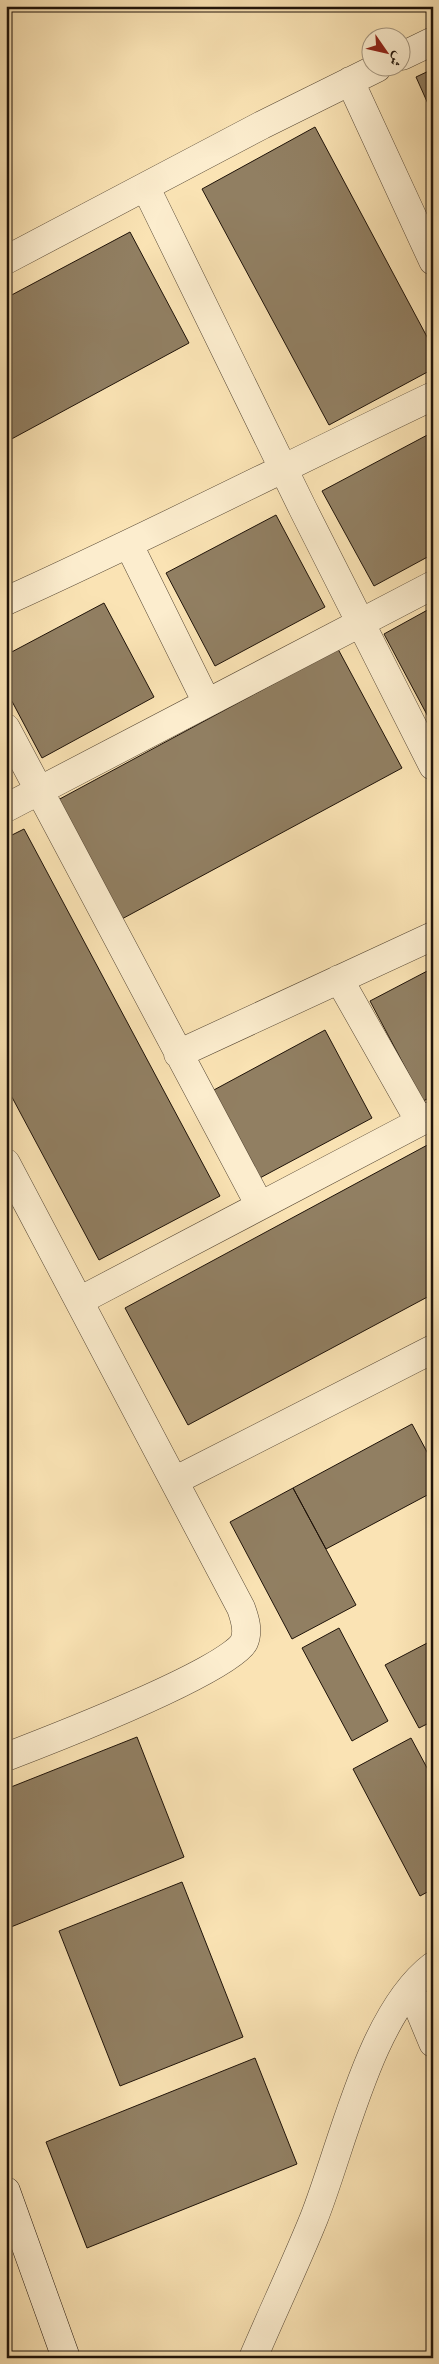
<svg xmlns="http://www.w3.org/2000/svg" width="439" height="2364" viewBox="0 0 439 2364" font-family="'Libre Caslon Text',Amiri,serif">
<style>
.building{fill:#917f62;stroke:#1f1309}
.lines{fill:none;stroke-linecap:round;stroke-linejoin:round}
.street-casing{stroke:#564734;stroke-width:29}
.secondary-casing{stroke:#1f1309;stroke-width:29}
.street{stroke:#fcedce;stroke-width:28}
.secondary{stroke:#fcedce;stroke-width:28}
</style>
<rect width="100%" height="100%" fill="#fae3b4"/>
<filter id="stains"><feTurbulence type="fractalNoise" baseFrequency=".004" numOctaves="4"/><feColorMatrix values="0 0 0 0 .2 0 0 0 0 .09 0 0 0 0 .02 0 0 0 .5 -.17"/></filter>
<radialGradient id="worn" r=".72"><stop offset=".6" stop-color="#630" stop-opacity="0"/><stop offset="1" stop-color="#630" stop-opacity=".3"/></radialGradient>
<path class="building" d="M433,69V115L416,77Z
M315,127L433,348V369L329,425L202,189Z
M130,232L189,343L6,442V298Z
M433,432V554L374,586L322,491Z
M276,515L325,607L215,666L166,573Z
M104,603L154,697L42,758L6,690V655Z
M433,607V726L384,634Z
M338,649L402,768L120,920L56,801Z
M24,829L220,1196L99,1260L6,1086V838Z
M433,968V1096L423,1101L370,1001Z
M325,1030L372,1118L258,1179L212,1091Z
M433,1142V1294L188,1425L125,1308Z
M412,1424L433,1463V1492L326,1549L293,1488Z
M293,1488L356,1605L292,1639L230,1522Z
M339,1628L388,1721L352,1741L302,1648Z
M433,1640V1721L419,1728L385,1665Z
M137,1737L184,1857L6,1929V1789Z
M411,1738L433,1779V1889L420,1896L353,1769Z
M182,1882L243,2037L120,2086L59,1931Z
M255,2058L297,2164L87,2248L46,2142Z"/>
<g class="lines">
<defs>
<path id="street" d="M402,56L433,41
M350,81L433,261
M146,188L303,509L433,766
M6,260L262,125L377,68
M129,545L207,703
M6,601C150,536 290,464 433,396
M6,728L260,1206
M6,808L433,585
M339,979L420,1122
M178,1054L433,936
M6,1163L241,1608C245,1619 249,1631 244,1642C230,1671 45,1742 6,1757
M79,1301L433,1115
M174,1481L433,1349
M411,1990L433,2043
M253,2358C273,2311 295,2265 314,2218C343,2145 370,2014 433,1966"/>
<path id="secondary" d="M6,2191L66,2358"/>
</defs>
<use href="#street" class="street-casing"/>
<use href="#secondary" class="secondary-casing"/>
<use href="#street" class="street"/>
<use href="#secondary" class="secondary"/>
</g>
<rect width="439" height="2364" fill="none" stroke="#fae3b4" stroke-width="25"/>
<rect x="8" y="8" width="424" height="2349" fill="none" stroke="#1f1309" stroke-width="2.5"/>
<rect x="12" y="12" width="414" height="2339" fill="none" stroke="#1f1309"/>
<g transform="translate(386 52) rotate(124)"><circle r="24" fill="#fcedce" stroke="#a4967f"/>
<path d="M0-4L9 19L0 12L-9 19Z" fill="#8f2418"/>
<text y="-8" font-size="14" font-weight="bold" text-anchor="middle" fill="#1f1309">ش</text>
</g>
<rect width="100%" height="100%" filter="url(#stains)"/>
<rect width="100%" height="100%" fill="url(#worn)"/>
</svg>
